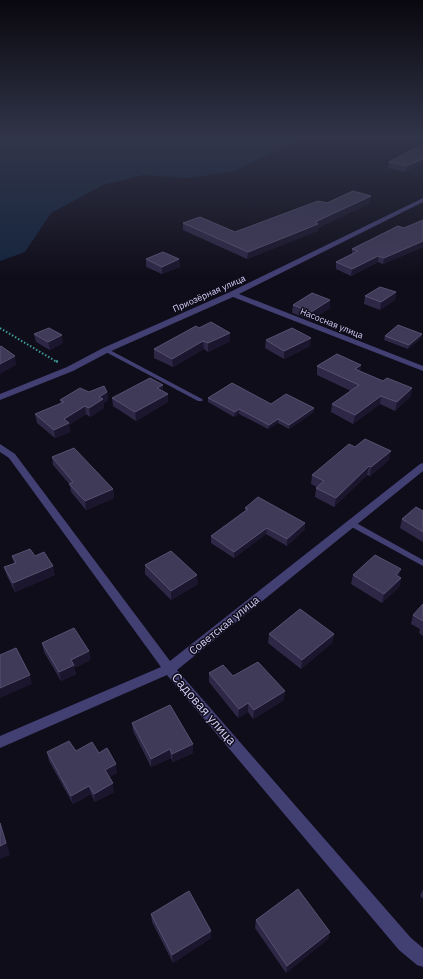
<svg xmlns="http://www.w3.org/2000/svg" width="423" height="979" viewBox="0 0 423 979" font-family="'IBM Plex Sans',sans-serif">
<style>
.water{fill:#14243d}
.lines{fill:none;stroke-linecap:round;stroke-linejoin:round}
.path-far1{stroke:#3c9d99;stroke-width:2;stroke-dasharray:1.5 2;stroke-linecap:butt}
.path{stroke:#3c9d99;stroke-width:2.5;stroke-dasharray:2 3;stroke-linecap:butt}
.lane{fill:#423f73;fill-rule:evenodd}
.street{fill:#423f73;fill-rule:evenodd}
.wall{fill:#2e2846}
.shaded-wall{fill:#1b162d}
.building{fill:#403a59;stroke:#575172}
.labels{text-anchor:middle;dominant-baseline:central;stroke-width:3;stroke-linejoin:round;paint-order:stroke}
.far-street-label{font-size:9px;fill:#d3cef8;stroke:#100d1a}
.street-label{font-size:11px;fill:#d3cef8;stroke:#100d1a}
.near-street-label{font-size:13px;fill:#d3cef8;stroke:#100d1a}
</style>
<rect width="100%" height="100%" fill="#100d1a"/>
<path class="water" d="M0,139H301L234,171L189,178L143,175L103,185L51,213L25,252L0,261Z"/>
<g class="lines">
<path class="path-far1" d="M0,328L57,362"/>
<path class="path" d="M56,361L58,362"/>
<path class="lane" d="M106,348L202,399L203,400L202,401H198L104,351L103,350Z
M351,520L423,560V566L348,525L347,523Z"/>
<path class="street" d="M423,198V202L239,294L423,366V371L233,297L109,352L73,371L0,400V394L67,367L103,348L230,292Z
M0,444L15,454L170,661L420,464L423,463V471L177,670L411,938L423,948V967L417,965L399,950L167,675L0,748V736L161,667L9,458L0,452Z"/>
</g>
<path class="wall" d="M419,146L405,172L388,168L389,162Z
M327,203H370L318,228L317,231L247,259L183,230V223L235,232Z
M423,220V247L383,264L378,262L351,276L336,269V262L352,254V249L408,227Z
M146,259H179L180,267L162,274L146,267Z
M396,292L395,300L380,310L364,304L365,296Z
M330,300V308L311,320L292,313L293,305Z
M199,328L230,333V341L208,352L204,349L173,367L154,358V349Z
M34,334L63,343L50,350L36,342Z
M422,334L421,338L408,349L384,340L385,336Z
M266,340L310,346L284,359L265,348Z
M361,365L360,371L411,396L395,411L380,404L353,424L331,412L332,404L351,391L317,375V366Z
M163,385V391L168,394V402L136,421L113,406L112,398Z
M89,392H107L108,400L104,403V408L90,417L86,414L69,425L70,432L55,438L37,423L35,414L61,404L60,400Z
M208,398L314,408V412L289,429L278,423L268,429L239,414L234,417L208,402Z
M355,447L389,460L370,476L367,475L334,507L315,497L316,488L317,487L311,484L312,475Z
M52,457L113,489L114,498L86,510L71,492L70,485L53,465Z
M245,508L305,529L287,546L266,534L234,558L211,543V536L245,511Z
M423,511V542L400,528L402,519Z
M12,556H35L55,575L15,592L7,576L4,567L14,563Z
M145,565L198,584L171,600L145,574Z
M353,575L399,577L401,578L399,587L382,603L351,584Z
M423,604V636L419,633L420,629L411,624L413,615Z
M269,634H334L332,643L301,669L268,643Z
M42,643L89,651L90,660L74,668L76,674L61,681L44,652Z
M209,673L233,676L284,700L253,719L248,712L238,718L209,682Z
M132,723L193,753L173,762L171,758L151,767L133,731Z
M76,751L99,753L117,773L109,777L114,792L95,802L91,794L73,804L49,761L47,752Z
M423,889V899L420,896Z
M151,914L211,938L173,963L152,922Z
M256,920L330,932L328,939L286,973L255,928Z"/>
<path class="shaded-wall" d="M423,159V164L405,172L406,166Z
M371,196L370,203L318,228L317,231L247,259L248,252L315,222Z
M423,241V247L383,264L384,258Z
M378,256V262L351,276L352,269Z
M179,259L180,267L162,274V267Z
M396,292L395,300L380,310L381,302Z
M330,300V308L311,320V312Z
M230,333V341L208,352V343Z
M422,334L421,338L408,349L409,345Z
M62,335L63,343L50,350L48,342Z
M311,338L310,346L284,359V351Z
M203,341L204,349L173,367L172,359Z
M15,356L16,365L0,374V364Z
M361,365L360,373L355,369Z
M163,385V393L157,388Z
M412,388L411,396L395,411L397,402Z
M107,392L108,400L104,403V408L90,417L89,408L99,397Z
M168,394V402L136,421L135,412Z
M381,396L380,404L353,424L355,415Z
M85,406L86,414L69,425L70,432L55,438L54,430L64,419Z
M314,408V412L289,429V425Z
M239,409V414L234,417L235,412Z
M278,419V423L268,429L269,425Z
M391,451L389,460L370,476L371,467Z
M369,466L367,475L334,507L336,498Z
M113,489L114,498L86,510L85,501Z
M305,523V529L287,546V539Z
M267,528L266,534L234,558V552Z
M53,566L55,575L15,592L13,583Z
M401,569L399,578L396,575Z
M197,575L198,584L171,600V591Z
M401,578L399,587L382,603L384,594Z
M334,634L332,643L301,669L302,660Z
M89,651L90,660L74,668L76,674L61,681L59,672L71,660Z
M30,675L32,684L0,698V688Z
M285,691L284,700L253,719L254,710Z
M248,703V712L238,718L239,709Z
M193,744V753L173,762L172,754Z
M170,749L171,758L151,767V759Z
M116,764L117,773L106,779L105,770Z
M113,783L114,792L95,802L94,794Z
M89,786L91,794L73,804L71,796Z
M0,821L10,855L0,859Z
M211,931V938L173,963L172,955Z
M330,932L328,939L286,973L287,966Z"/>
<path class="building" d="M423,144V159L406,166L389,162Z
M353,191L371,196L315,222L318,224L248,252L183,223L200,217L235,232L318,201L327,203Z
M423,220V241L384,258L378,256L352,269L336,262L358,251L352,249L398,226L404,228Z
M163,252L179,259L162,267L146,259Z
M380,287L396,292L381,302L365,296Z
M312,293L330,300L311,312L293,305Z
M211,322L230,333L208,343L203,341L172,359L154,349L196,326L199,328Z
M398,325L422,334L409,345L385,336Z
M49,328L62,335L48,342L34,334Z
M292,328L311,338L284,351L266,340Z
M1,346L15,356L0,364V347Z
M337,354L361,365L355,369L383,381L387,378L412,388L397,402L381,396L355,415L332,404L359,385L317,366Z
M150,378L163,385L157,388L168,394L135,412L112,398Z
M232,383L271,404L286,394L314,408L289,425L278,419L269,425L239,409L235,412L208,398Z
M104,386L107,392L99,397L103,399L89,408L85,406L64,419L69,423L54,430L35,414L64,402L60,400L80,388L89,392Z
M365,439L391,451L371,467L369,466L336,498L316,488L324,481L312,475L349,444L355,447Z
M74,448L113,489L85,501L69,484L73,482L52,457Z
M258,497L305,523L287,539L267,528L234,552L211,536L248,509L245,508Z
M416,507L423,511V532L402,519Z
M30,549L35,556L44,552L53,566L13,583L4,567L16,563L12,556Z
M171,551L197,575L171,591L145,565Z
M375,555L401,569L396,575L401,578L384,594L353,575Z
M423,604V621L413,615Z
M300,609L334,634L302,660L269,634Z
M74,628L89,651L71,660L74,665L59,672L42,643Z
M16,648L30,675L0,688V655Z
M258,662L285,691L254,710L248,703L239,709L209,673L223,665L233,676Z
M170,705L193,744L172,754L170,749L151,759L132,723Z
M69,741L76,751L92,742L99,753L107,748L116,764L105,770L113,783L94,794L89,786L71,796L47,752Z
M0,823L6,843L0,846Z
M298,889L330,932L287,966L256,920Z
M189,891L211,931L172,955L151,914Z"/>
<linearGradient id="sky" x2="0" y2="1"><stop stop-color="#09070e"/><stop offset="0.5" stop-color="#313549"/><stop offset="1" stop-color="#313549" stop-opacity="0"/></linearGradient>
<rect width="423" height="276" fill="url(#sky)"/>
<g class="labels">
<g class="far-street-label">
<text transform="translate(209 293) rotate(-24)">Приозёрная улица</text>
<text transform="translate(332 323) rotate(22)">Насосная улица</text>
</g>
<g class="street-label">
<text transform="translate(224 625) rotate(-39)">Советская улица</text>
</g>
<g class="near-street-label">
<text transform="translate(204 709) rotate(49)">Садовая улица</text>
</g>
</g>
</svg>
